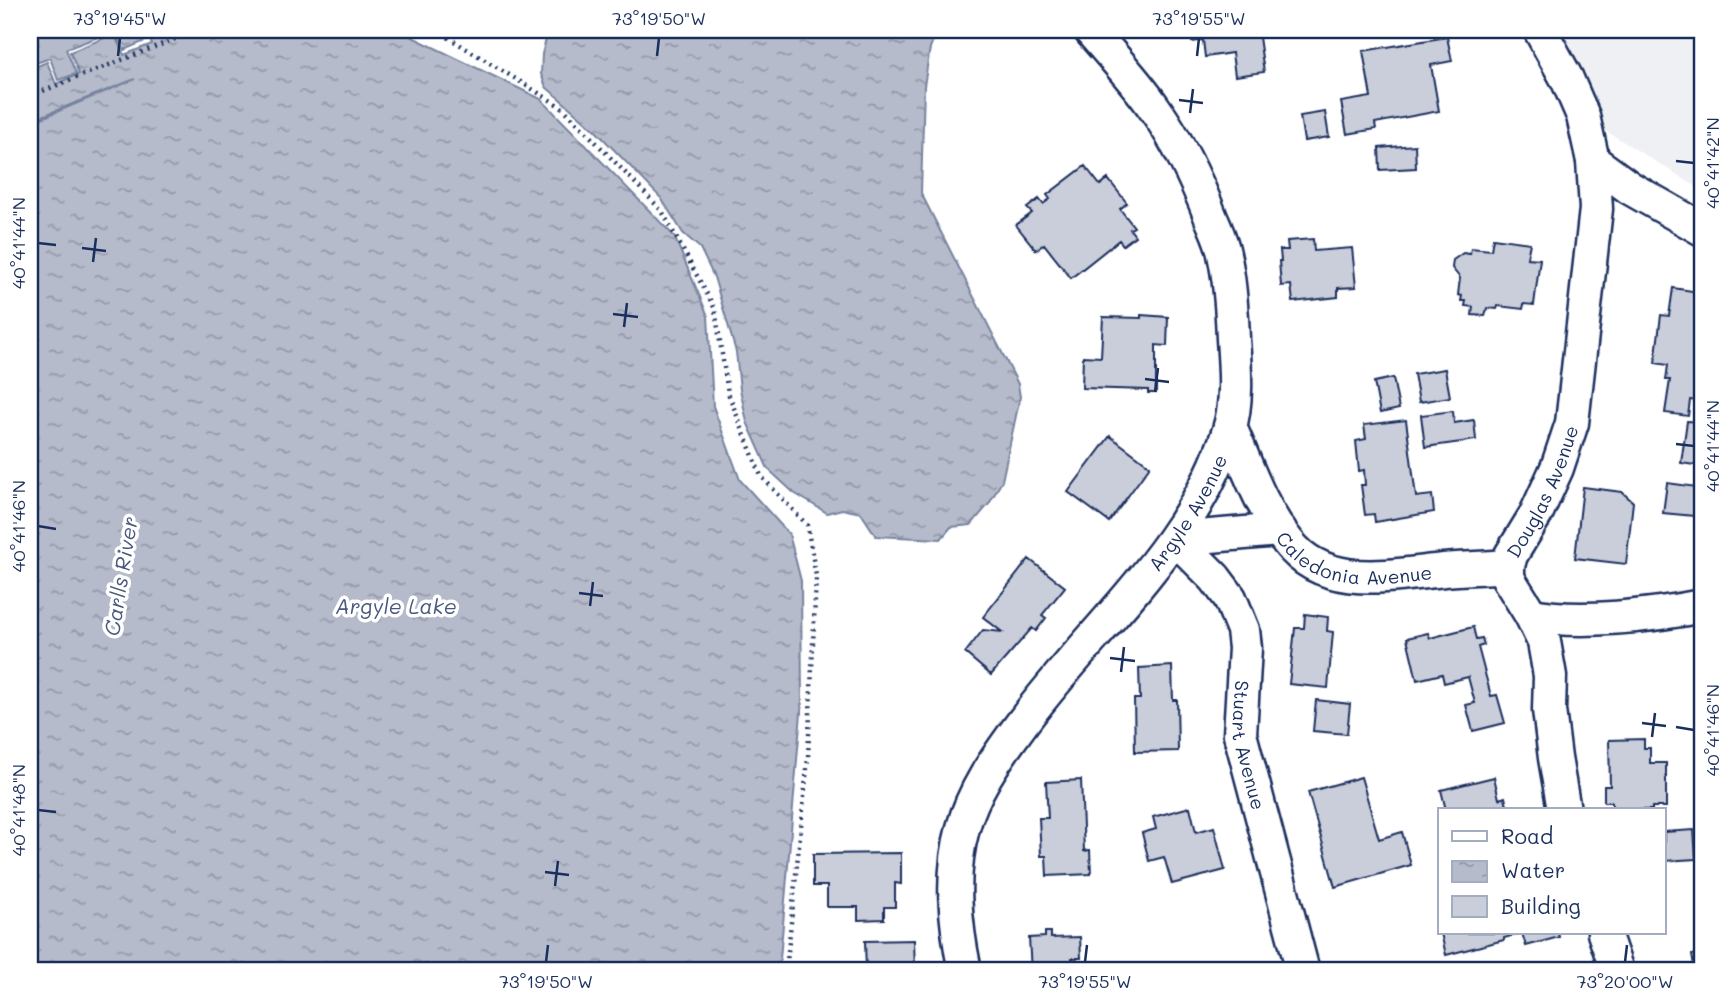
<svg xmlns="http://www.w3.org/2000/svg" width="1732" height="1001" viewBox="0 0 1732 1001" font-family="Mali,sans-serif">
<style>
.built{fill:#eff0f4}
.water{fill:url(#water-ripples);stroke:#77839f;stroke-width:2}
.building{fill:#caceda;stroke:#1b2f5e;stroke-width:2}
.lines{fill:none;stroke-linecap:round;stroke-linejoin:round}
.street-casing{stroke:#1b2f5e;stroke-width:37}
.path{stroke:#1b2f5e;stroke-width:4.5;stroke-dasharray:2 5;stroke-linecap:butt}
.street{stroke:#fff;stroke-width:32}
.ticks{fill:none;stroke:#1b2f5e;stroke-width:2.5}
.labels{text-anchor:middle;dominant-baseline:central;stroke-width:7;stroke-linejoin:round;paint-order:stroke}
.street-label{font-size:19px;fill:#1b2f5e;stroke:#fff}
.water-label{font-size:21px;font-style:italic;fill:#49597e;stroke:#fff}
.neatline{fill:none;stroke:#1b2f5e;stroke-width:2.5}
.ticks-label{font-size:18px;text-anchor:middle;fill:#1b2f5e}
</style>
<defs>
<pattern id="water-ripples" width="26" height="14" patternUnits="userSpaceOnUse" patternTransform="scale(1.75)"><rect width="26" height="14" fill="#b5bbca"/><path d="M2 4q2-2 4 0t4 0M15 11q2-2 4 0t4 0" fill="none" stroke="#9298a7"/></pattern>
</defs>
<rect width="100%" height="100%" fill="#fff"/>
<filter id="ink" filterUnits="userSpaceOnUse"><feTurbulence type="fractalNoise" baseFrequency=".0143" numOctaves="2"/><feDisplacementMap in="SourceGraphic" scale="14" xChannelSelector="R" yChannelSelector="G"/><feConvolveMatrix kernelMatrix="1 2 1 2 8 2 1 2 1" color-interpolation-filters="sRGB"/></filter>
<g filter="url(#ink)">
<path class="built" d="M1560,30H1702V190L1601,128Z"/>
<path class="water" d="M30,30H141L145,41L124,50L114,31L66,49L76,74L58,80L50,58L30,65Z
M146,30H226L230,40L255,30H398L541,99L674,236L708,316L713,406L740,480L789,534L801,581L802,701L779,971H30V123L135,79L30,121V69L47,62L56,84L79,74L70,52L114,34L124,55L152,44Z
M553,30H937L930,48L924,86L921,193L1018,384L1020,397L1002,481L989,504L971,525L951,527L941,539L876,536L861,513L842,509L827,513L794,493L768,469L747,422L740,389L736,352L714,277L700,248L683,233L661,198L593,128L546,87L541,74L542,54L548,32Z"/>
<path class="building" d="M1190,30H1258L1264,72L1235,76L1232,53L1205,57L1203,40L1192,42Z
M1447,37L1452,61L1431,65L1439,111L1375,123L1376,129L1347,134L1341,102L1371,97L1363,51Z
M1325,112L1329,137L1304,141L1300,116Z
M1415,145L1416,168L1380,170L1379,148Z
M1085,166L1100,185L1108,179L1127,203L1120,209L1134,227L1130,229L1135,236L1123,245L1119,240L1071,278L1044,244L1036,250L1016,225L1032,213L1027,208L1039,199L1043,204L1050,199L1047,195Z
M1493,238L1530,243L1527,258L1540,259L1534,305L1524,304L1523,309L1498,306L1497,309L1487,308L1485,316L1472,315L1473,307L1465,306L1466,301H1461L1462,296L1458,295L1460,278L1452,268L1453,260L1463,253L1470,254L1471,248L1491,250Z
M1313,239L1314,251L1352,248L1356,287L1338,288V297L1293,302L1291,285L1281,286L1279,261H1281L1280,250H1288L1287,241Z
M1673,288L1699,292L1696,317L1702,318V375L1699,401L1690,400L1688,416L1665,413L1670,380H1666L1668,365L1655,363L1661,315L1669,316Z
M1141,315L1168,317L1167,346L1156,345V393H1148V390L1082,388L1083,356L1101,357L1103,317L1141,318Z
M1445,369L1450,397L1419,402L1414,374Z
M1393,378L1399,409L1380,413L1374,382Z
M1453,411L1454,423L1474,420L1476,440L1425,447L1421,415Z
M1406,420L1416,497L1432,495L1434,512L1375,522L1374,514L1365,515L1361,485H1365L1364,470L1359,471L1356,441L1366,439L1364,425Z
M1687,421L1702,422L1701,466L1681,463Z
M1110,436L1150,466L1109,522L1068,492Z
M1667,483L1697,487L1694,516L1663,513Z
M1583,487L1622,492L1633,502L1626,564L1575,558Z
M1029,559L1065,587L1042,615L1046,618L1036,631L1032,628L991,675L965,653L983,630L1002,632L983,617Z
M1305,614L1328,617L1327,631L1333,632L1328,688L1289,684L1295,628H1304Z
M1473,627L1476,639L1482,638L1484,645L1478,647L1491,696L1497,695L1505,723L1473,731L1466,705L1475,703L1468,677L1444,683L1442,674L1417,680L1407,638L1428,633L1430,638Z
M1172,666L1173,700H1177L1178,751L1135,752L1134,699H1140L1139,668Z
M1316,700L1350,704L1347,734L1313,731Z
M1644,739V748H1650V763H1666V807H1652V810L1612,809V802H1604V786H1610L1609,740Z
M1361,777L1379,839L1402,832L1411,865L1335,887L1308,792Z
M1494,777L1499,799L1505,797L1508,810H1446L1441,790Z
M1081,780L1084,851L1090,850L1091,874L1047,876L1046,856H1041L1039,818H1048L1046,782Z
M1190,807L1196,832L1214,827L1225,870L1172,884L1164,857L1149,861L1142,833L1156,829L1153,817Z
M1694,830L1696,859L1664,861V832Z
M901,853V884L895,883V907H884V919L858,920V907H827V886H813V854Z
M1045,932H1051V938L1080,937L1081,958H1072L1073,963L1065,964V971H1031L1029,938L1045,937Z
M1441,933H1518L1519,934L1504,938V940L1446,955Z
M1522,933H1558L1559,937L1526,946Z
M914,940L915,971H866L865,941Z
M1702,953V971H1675L1674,969L1694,966L1692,955Z"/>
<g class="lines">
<defs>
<g id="street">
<path d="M1540,30L1567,79L1583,116L1593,161L1630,188L1702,229"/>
<path id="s1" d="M1230,427C1247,466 1261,508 1288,542C1325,591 1392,575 1444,570C1465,568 1487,568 1508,566"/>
<path id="s2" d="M1176,539L1215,578L1230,598L1243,630L1245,648L1240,734L1303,971"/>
<path d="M1176,539L1280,530"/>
<path d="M1531,615C1581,624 1652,616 1702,606"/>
<path id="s3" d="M1564,810L1555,758L1549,710L1550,676L1544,642L1531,615L1508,578V566L1511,555L1536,514L1557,468L1572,423L1596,209L1593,161"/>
<path d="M1604,933L1617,971"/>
<path id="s4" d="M965,971C955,924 950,875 963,828C973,791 995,760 1017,730C1088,631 1192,550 1229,430C1238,402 1235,368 1233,339C1232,311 1230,281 1224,254C1222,242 1216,230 1211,218C1197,181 1178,142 1155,109C1136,81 1112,56 1090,30"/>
</g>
</defs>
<use href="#street" class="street-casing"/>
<path class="path" d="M436,30L563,108L662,211L715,309L728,393L761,476L807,525L816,576L808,758L786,971
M30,96L198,30"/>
<use href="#street" class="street"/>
</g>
</g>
<path class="ticks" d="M118,56L120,38M657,56L659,38M1197,56L1199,38M1179,100L1203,103M1190,113L1193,89M1676,161L1694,163M38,243L56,245M82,248L106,251M93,262L96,238M613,314L638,317M624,327L627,303M1145,379L1169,382M1155,392L1158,368M1676,444L1694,446M38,526L56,529M579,593L603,596M590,606L593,582M1110,658L1135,661M1121,672L1124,647M1642,723L1666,726M1676,727L1694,730M1652,737L1655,713M38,810L56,812M545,872L569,875M555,886L558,861M546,962L548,945M1085,962L1087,945M1625,962L1627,945"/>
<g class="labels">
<g class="street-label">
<text stroke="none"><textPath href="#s3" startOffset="338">Douglas Avenue</textPath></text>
<text stroke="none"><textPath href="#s4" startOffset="534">Argyle Avenue</textPath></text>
<text stroke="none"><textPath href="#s1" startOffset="201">Caledonia Avenue</textPath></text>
<text stroke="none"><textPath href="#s2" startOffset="231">Stuart Avenue</textPath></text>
</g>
<g class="water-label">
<text transform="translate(120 576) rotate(-81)">Carlls River</text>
<text x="396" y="605">Argyle Lake</text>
</g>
</g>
<rect width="1732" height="1001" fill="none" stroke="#fff" stroke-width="77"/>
<rect x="1438" y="808" width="228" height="126" fill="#ffffff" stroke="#a4acbf" stroke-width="2"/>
<rect x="1452" y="831" width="35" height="10" fill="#ffffff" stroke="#a4acbf" stroke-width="2"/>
<text x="1501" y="844" font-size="21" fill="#1b2f5e">Road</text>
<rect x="1452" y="861" width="35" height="21" fill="url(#water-ripples)" stroke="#a4acbf" stroke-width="2"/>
<text x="1501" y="878" font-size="21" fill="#1b2f5e">Water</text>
<rect x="1452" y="896" width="35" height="21" fill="#caceda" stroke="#a4acbf" stroke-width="2"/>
<text x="1501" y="914" font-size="21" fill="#1b2f5e">Building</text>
<rect x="38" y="38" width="1656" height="924" class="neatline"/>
<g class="ticks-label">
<text x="120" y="25">73°19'45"W</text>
<text x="659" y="25">73°19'50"W</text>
<text x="1199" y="25">73°19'55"W</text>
<text transform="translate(1713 163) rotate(-90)" y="6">40°41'42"N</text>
<text transform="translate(19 243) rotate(-90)" y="6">40°41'44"N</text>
<text transform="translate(1713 446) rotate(-90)" y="6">40°41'44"N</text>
<text transform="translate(19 526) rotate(-90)" y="6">40°41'46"N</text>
<text transform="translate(1713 730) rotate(-90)" y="6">40°41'46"N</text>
<text transform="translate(19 810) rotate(-90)" y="6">40°41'48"N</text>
<text x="546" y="988">73°19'50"W</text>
<text x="1085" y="988">73°19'55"W</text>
<text x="1625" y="988">73°20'00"W</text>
</g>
</svg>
